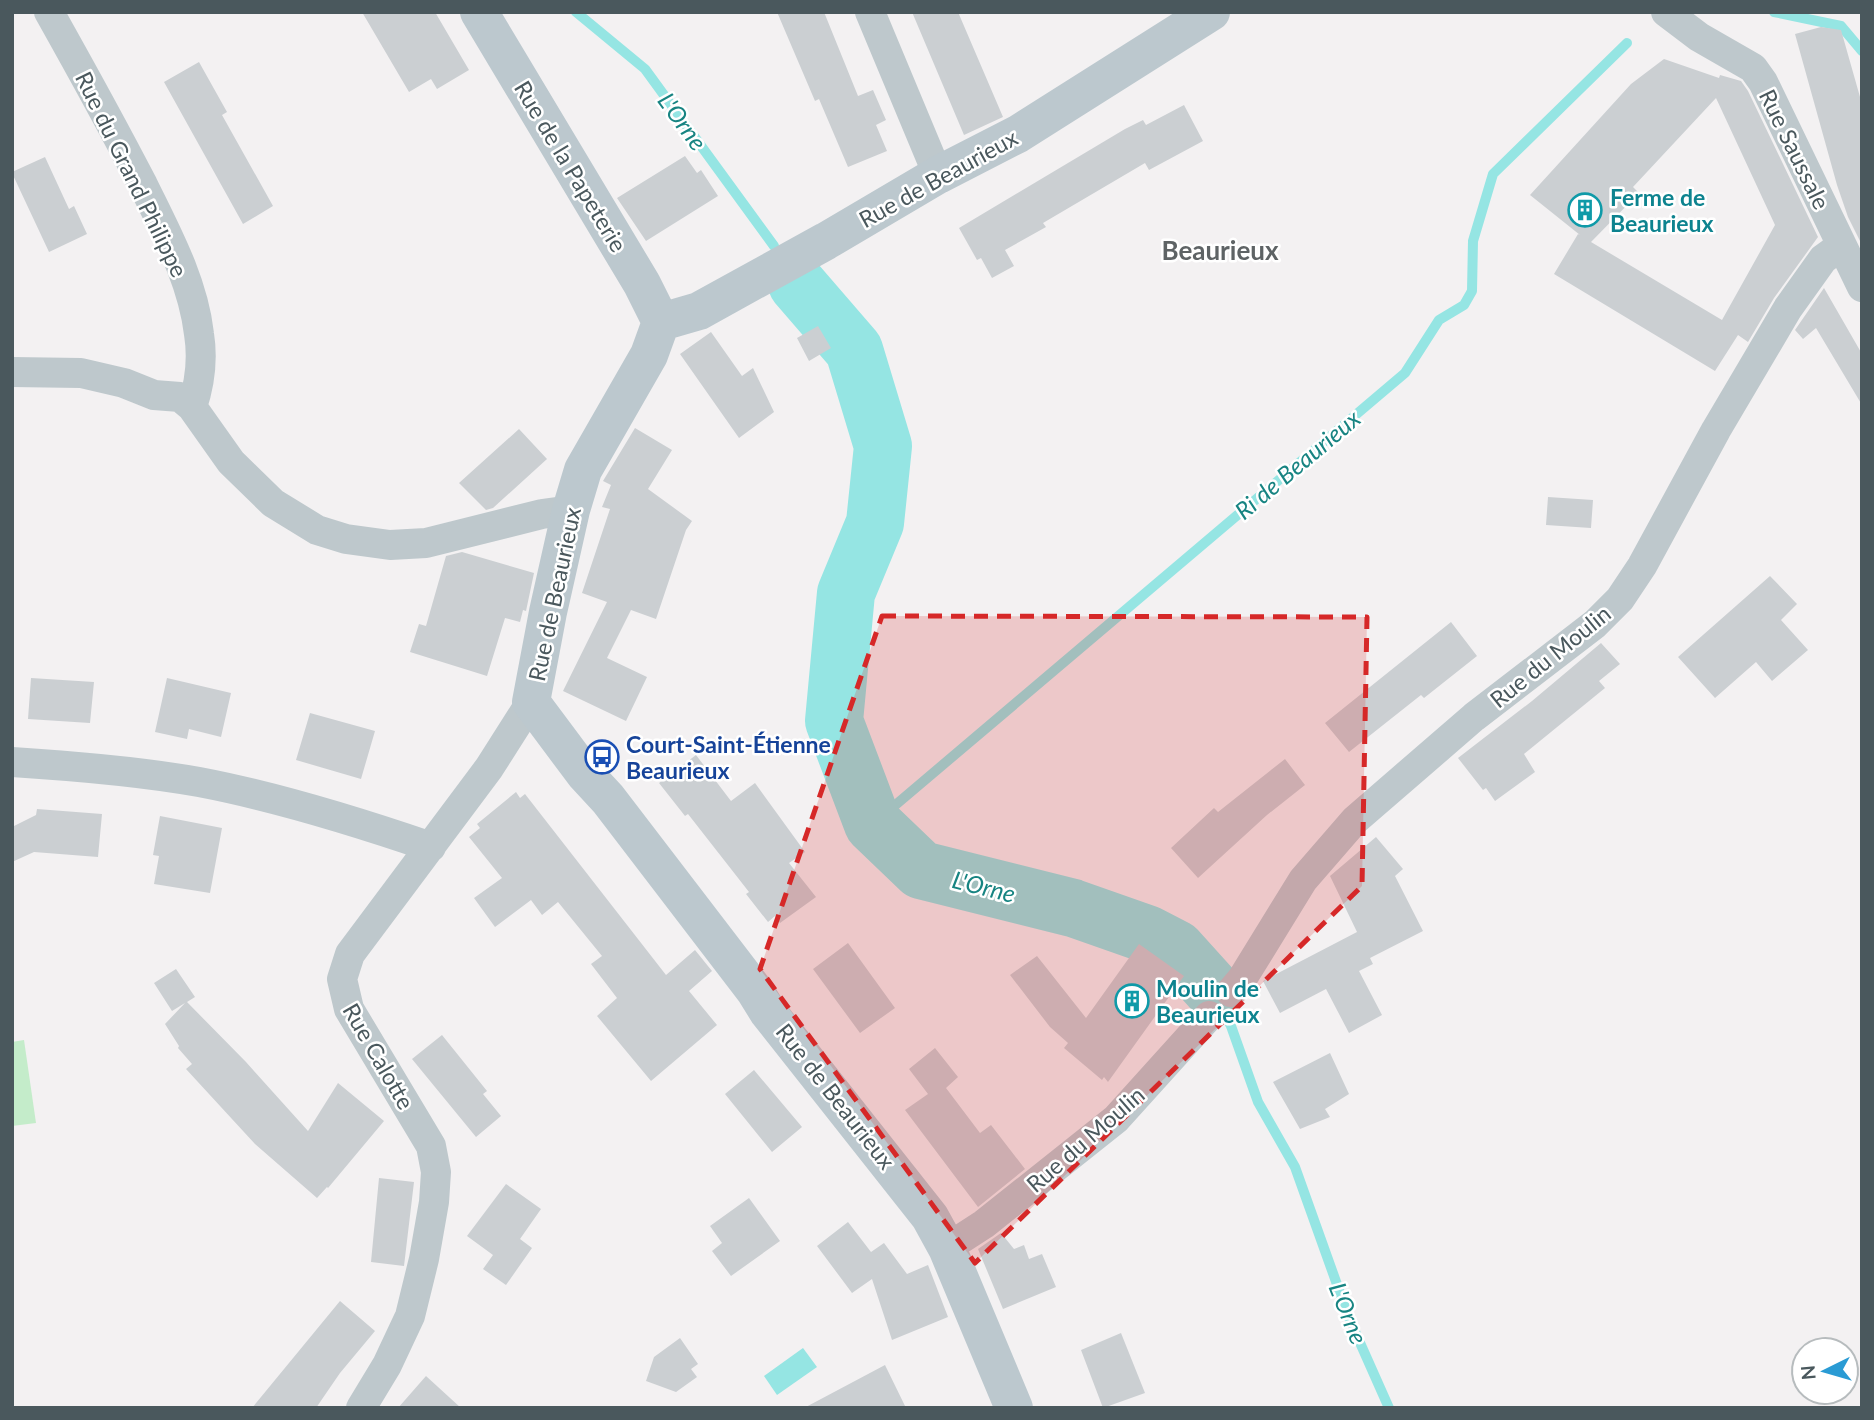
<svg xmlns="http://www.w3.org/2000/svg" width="1874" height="1420" viewBox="0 0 1874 1420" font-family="Lato,sans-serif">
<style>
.green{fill:#c4ecca}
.water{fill:#95e5e3}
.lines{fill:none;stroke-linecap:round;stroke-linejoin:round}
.stream{stroke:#95e5e3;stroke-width:10}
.river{stroke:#95e5e3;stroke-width:58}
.building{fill:#cbcfd2;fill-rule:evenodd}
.street{stroke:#bec8cc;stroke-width:30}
.secondary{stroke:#bcc8ce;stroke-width:38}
.marked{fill:#d62828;fill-opacity:0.2;stroke:#d62828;stroke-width:5;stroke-dasharray:14 9;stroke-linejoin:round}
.labels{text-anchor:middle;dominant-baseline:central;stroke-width:5;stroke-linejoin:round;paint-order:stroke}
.street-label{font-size:23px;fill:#4a585d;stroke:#fff}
.culture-label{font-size:23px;font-weight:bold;fill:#0d838f;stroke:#fff;text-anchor:start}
.transit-label{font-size:23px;font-weight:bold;fill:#164399;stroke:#fff;text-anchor:start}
.water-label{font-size:24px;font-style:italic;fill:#178482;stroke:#fff}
.quarter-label{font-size:26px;font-weight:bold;fill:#5e6365;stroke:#fff}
</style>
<rect width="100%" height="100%" fill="#f3f1f2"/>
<path class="green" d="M24,1040L36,1123L12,1126V1042Z"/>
<path class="water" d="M803,1348L817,1367L777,1395L764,1376Z"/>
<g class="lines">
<path class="stream" d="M576,12L645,69L774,246
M1774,12L1841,26L1862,51
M873,824L1405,373L1439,320L1464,305L1472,291L1473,241L1493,174L1627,43
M1213,990L1231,1026L1258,1102L1295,1167L1349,1318L1389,1408"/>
<path class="river" d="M797,284L854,350L883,446L875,523L846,593L834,721L873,824L921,870L1073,908L1147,934L1176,949L1213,990"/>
</g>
<path class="building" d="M362,12H435L469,70L437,89L431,79L409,92Z
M777,12H824L858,96L873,90L886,120L876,125L887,151L848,167L819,99L815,101Z
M912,12H958L1003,117L964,135Z
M1821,27L1841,30L1862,104V245L1848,217L1837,185L1795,34Z
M1664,59L1719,78L1720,75L1741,81L1748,91L1818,237L1774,298L1748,342L1738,335L1715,371L1554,274L1578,234L1580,235L1530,195L1631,84ZM1716,98L1775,225L1722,320L1591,242L1639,193L1633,187Z
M199,62L227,112L222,115L273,206L243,224L164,82Z
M1184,105L1203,141L1149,170L1145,163L1043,223L1046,227L1005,250L1014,266L992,278L981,258L977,260L959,228L1125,129L1143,120L1146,125Z
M685,156L697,173L701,170L718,196L646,241L617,198Z
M45,157L69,209L74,206L87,234L49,252L12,173V172Z
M1824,288L1862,354V405L1816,328L1803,339L1795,330Z
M818,326L831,348L809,361L797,338Z
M711,332L742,376L753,368L774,412L739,438L680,354Z
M635,428L672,450L648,489L692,521L686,530L656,619L631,610L607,658L647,677L626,721L563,691L607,602L582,593L610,509L602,507L611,485L603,481Z
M519,429L547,459L493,508L486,510L459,483Z
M1548,497L1593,500L1591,528L1546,525Z
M462,552L534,573L526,611L523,610L520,622L505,618L487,676L410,652L419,624L426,626L446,556Z
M1770,576L1797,604L1781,620L1808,650L1772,681L1756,662L1715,698L1678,657Z
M1451,622L1477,656L1424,698L1421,695L1349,752L1325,723Z
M1601,643L1620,664L1599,681L1605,688L1524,754L1535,772L1495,801L1486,788L1483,790L1458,758L1532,701Z
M31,678L94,682L90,723L28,719Z
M167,678L231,693L221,737L189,729L187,739L155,732Z
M310,713L375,731L361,779L296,760Z
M696,755L731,801L755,783L805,852L789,863L816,897L780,923L775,916L768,922L746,894L749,892L688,814L685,816L659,783Z
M1285,759L1305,785L1267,815L1198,878L1171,848L1214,808L1218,812Z
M516,792L520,798L525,794L666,975L695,950L712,971L689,991L717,1025L651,1081L597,1016L617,998L591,964L602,956L558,902L542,915L531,900L495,927L474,898L502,878L469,837L480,828L477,824Z
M37,809L102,814L98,857L34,852L12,862V827L36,815Z
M160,816L222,828L210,893L154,884L159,856L153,855Z
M1376,837L1403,869L1395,876L1423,931L1370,958L1373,964L1359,971L1382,1015L1349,1033L1326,989L1280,1013L1263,981L1357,932L1330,876Z
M848,943L895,1008L860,1033L813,969Z
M1139,944L1184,976L1108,1082L1104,1077L1102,1080L1064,1048L1068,1043L1050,1027L1010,975L1037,956L1086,1018Z
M176,969L195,997L187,1002L246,1062L308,1131L338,1083L384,1121L328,1188L327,1187L317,1198L255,1144L186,1069L192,1064L178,1048L179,1046L165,1024L185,1003L172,1011L154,983Z
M442,1035L487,1091L483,1094L501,1116L476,1137L412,1059Z
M935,1048L958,1077L946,1088L980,1133L991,1125L1025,1169L978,1207L905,1110L928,1094L909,1069Z
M1330,1053L1349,1094L1325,1109L1330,1117L1300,1129L1273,1082Z
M754,1070L802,1127L772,1152L725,1094Z
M379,1178L414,1182L404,1266L371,1262Z
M506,1184L541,1209L520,1239L532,1248L506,1285L483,1269L493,1255L467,1236Z
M749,1198L780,1241L731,1276L712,1251L722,1243L710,1226Z
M848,1222L871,1252L884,1243L907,1274L928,1265L948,1317L892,1340L872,1279L852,1293L817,1246Z
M1001,1233L1014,1249L1024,1245L1029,1259L1042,1254L1056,1287L1003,1309L978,1249Z
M340,1301L375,1331L340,1373L316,1408H252Z
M1121,1333L1145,1393L1103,1408L1081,1350Z
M680,1338L698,1364L691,1369L697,1377L676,1392L646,1381L654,1357Z
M885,1365L906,1408H804Z
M426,1376L461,1408H398Z"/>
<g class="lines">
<path class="street" d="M49,12C81,69 113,127 143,185C166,232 193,281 199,334C203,359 200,383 192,407
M870,12L938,175
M1666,12L1699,37L1753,68L1763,82L1862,287
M12,372L81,373L124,383L154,395L180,397L192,407L231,462L273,503L317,530L346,539L390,545L426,543L542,514L571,510
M12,762C75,766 137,771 199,782C278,797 355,821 431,847
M1231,992L1242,979L1303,880L1355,820L1474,717L1595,624L1620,599L1642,566L1716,430L1788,308L1823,259L1841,246
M947,1248L984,1224L1116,1119L1209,1016
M361,1408L387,1365L410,1316L424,1259L434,1202L436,1172L431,1146L349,1009L342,979L350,954L489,768L531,702"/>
<path class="secondary" d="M479,12L642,284L661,322
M661,322L649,355L583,470L571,510L548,612L531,702L584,773L608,799L755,991L768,1012L930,1217L947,1248L1014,1408
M661,322L699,311L826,241L938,175L1018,134L1211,12"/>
</g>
<path class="marked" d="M882,616L1367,617L1362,886L975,1263L760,969Z"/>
<defs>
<symbol id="building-ring" viewBox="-11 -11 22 22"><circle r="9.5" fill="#fff" stroke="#0f9aa8" stroke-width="1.5"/><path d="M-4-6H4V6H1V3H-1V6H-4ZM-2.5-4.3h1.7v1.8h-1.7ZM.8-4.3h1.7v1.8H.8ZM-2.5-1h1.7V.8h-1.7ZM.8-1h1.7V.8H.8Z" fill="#0f9aa8"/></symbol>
<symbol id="bus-ring" viewBox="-11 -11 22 22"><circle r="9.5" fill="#fff" stroke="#1a4fb4" stroke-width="1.5"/><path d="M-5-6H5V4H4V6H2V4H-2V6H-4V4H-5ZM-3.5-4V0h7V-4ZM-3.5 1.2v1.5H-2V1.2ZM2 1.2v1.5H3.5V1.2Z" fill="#1a4fb4"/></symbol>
</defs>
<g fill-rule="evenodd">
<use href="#building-ring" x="1566" y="191" width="38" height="38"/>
<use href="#bus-ring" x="583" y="738" width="38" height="38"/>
<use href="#building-ring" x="1113" y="982" width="38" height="38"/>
</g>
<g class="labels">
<g class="street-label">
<text transform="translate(1795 149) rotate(64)">Rue Saussale</text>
<text transform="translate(571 166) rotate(59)">Rue de la Papeterie</text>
<text transform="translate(132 174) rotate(64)">Rue du Grand Philippe</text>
<text transform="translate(938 178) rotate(-29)">Rue de Beaurieux</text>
<text transform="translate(554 594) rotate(-78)">Rue de Beaurieux</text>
<text transform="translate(1550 656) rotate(-39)">Rue du Moulin</text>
<text transform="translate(379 1056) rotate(60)">Rue Calotte</text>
<text transform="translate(836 1096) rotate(52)">Rue de Beaurieux</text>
<text transform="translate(1085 1139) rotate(-41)">Rue du Moulin</text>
</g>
<g class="culture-label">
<text x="1610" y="197">Ferme de<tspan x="1610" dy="26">Beaurieux</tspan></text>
<text x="1156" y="988">Moulin de<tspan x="1156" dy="26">Beaurieux</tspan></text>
</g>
<g class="transit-label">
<text x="626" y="744">Court-Saint-Étienne<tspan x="626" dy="26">Beaurieux</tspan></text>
</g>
<g class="water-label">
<text transform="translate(683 121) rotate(54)">L'Orne</text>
<text transform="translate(1297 464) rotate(-40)">Ri de Beaurieux</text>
<text transform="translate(984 886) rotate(14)">L'Orne</text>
<text transform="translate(1349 1313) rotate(68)">L'Orne</text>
</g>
<g class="quarter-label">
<text x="1220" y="250">Beaurieux</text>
</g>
</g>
<rect width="1874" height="1420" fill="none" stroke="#4a585d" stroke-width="28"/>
<g transform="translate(1825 1371) rotate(265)"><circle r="33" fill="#ffffff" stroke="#b7bcbe" stroke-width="2"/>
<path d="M0-5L12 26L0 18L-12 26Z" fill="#2a9bd4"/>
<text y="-10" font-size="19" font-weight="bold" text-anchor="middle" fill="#4a585d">N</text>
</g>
</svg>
